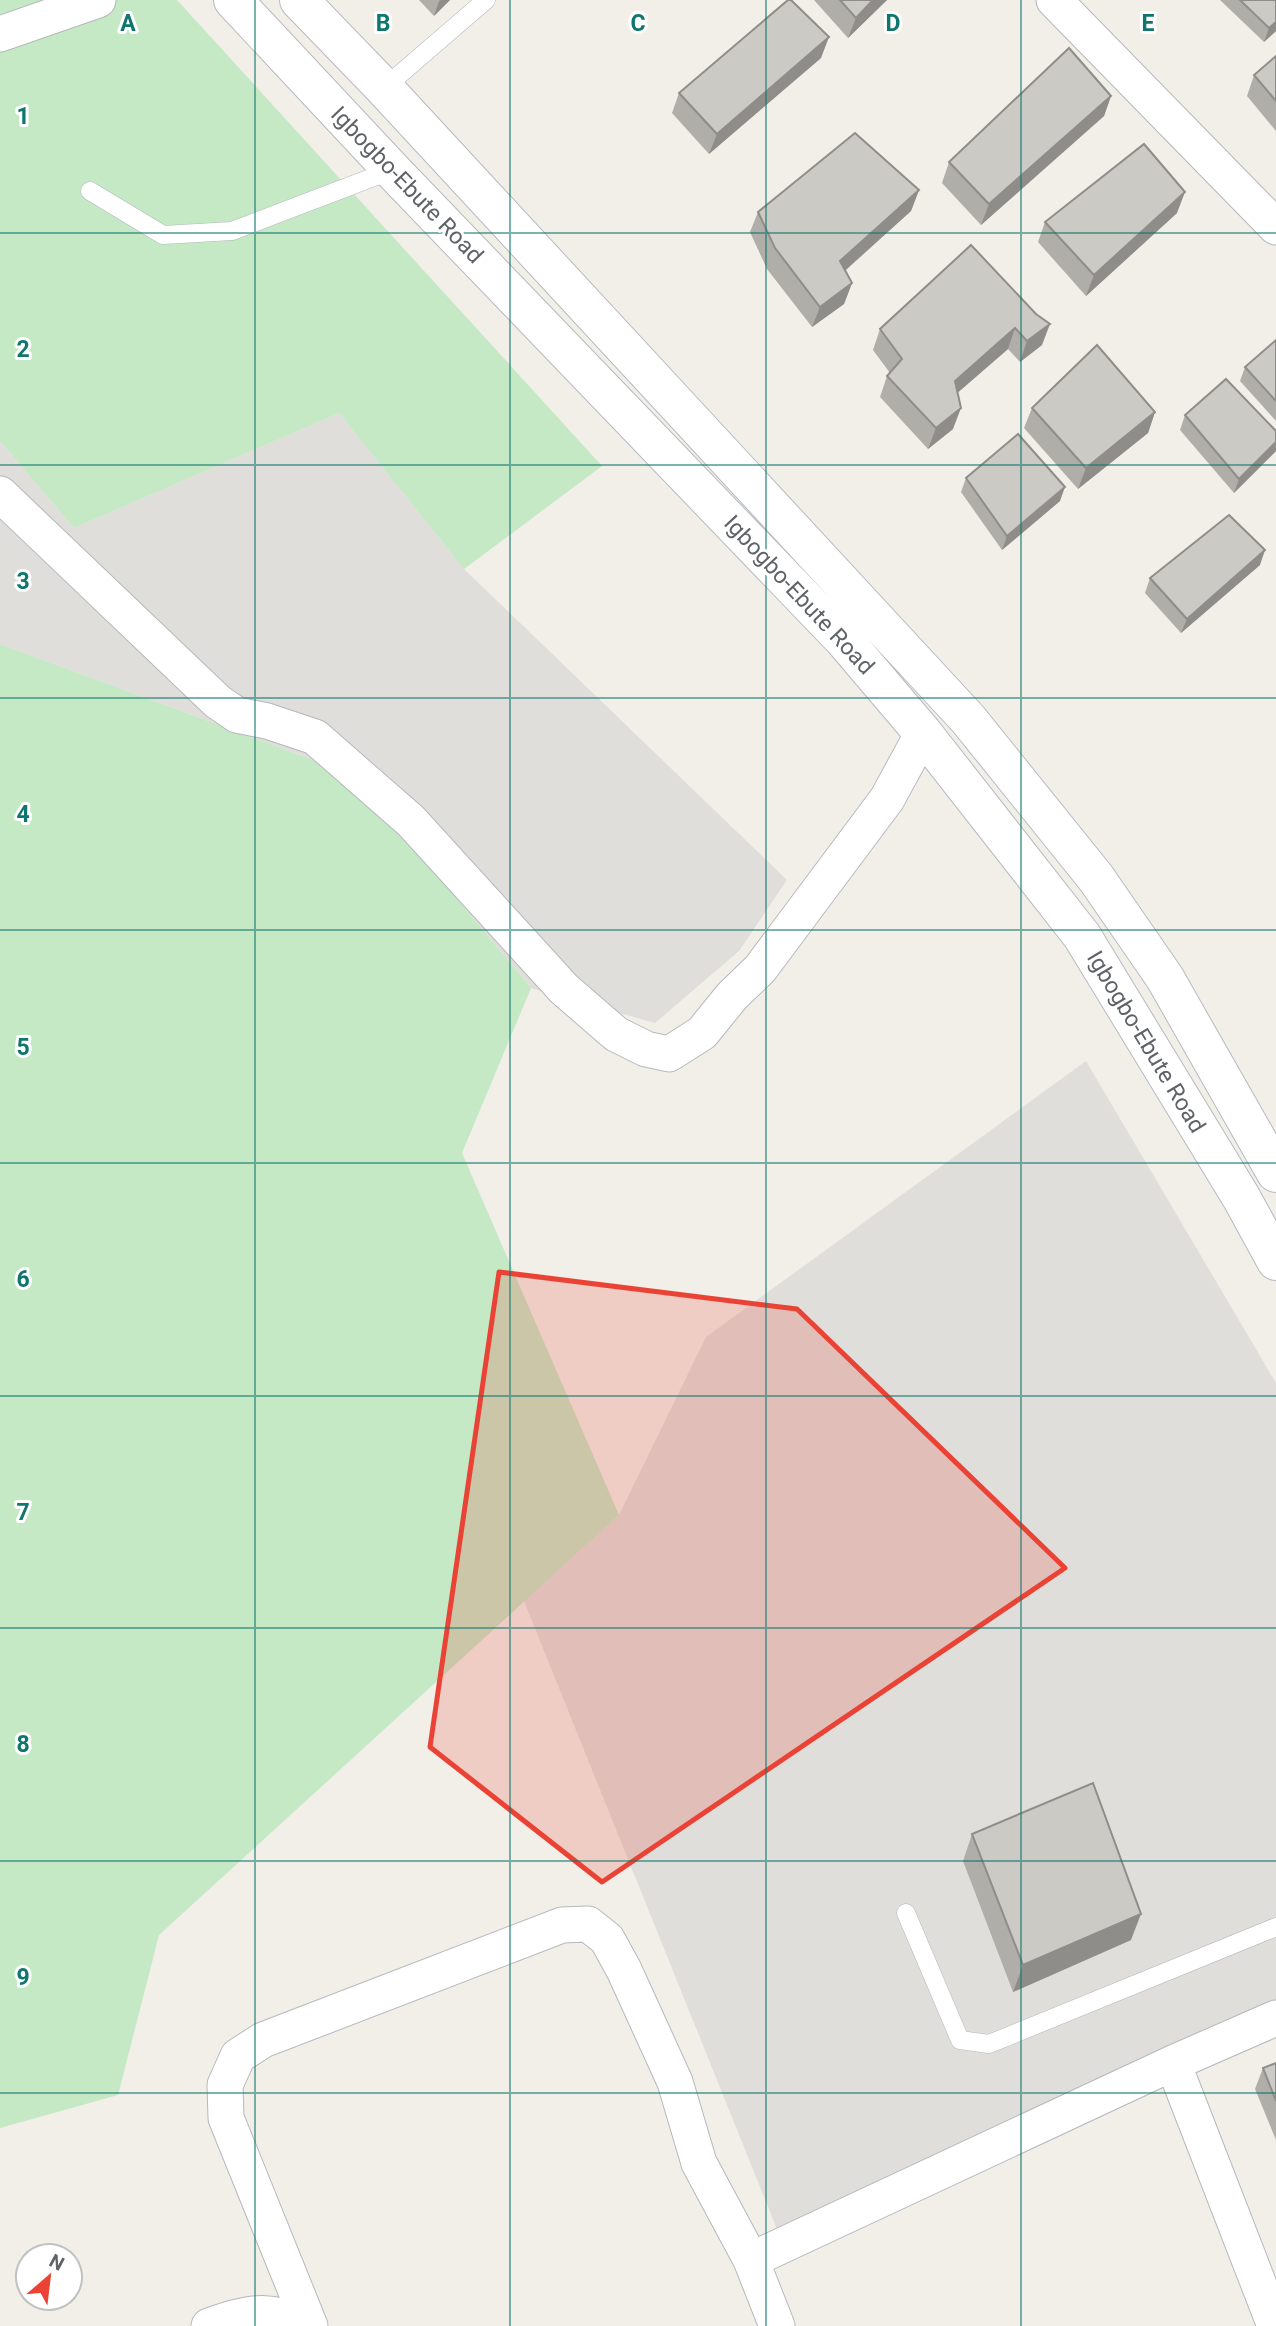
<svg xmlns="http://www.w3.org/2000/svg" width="1276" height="2326" viewBox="0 0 1276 2326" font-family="Roboto,sans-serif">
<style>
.industrial{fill:#e0deda}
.green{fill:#c5e8c5}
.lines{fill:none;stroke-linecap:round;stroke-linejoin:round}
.service-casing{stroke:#b5b8bc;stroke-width:19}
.minor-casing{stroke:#b5b8bc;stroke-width:37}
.secondary-casing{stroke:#b6babf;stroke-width:40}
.service{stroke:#fff;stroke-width:18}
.minor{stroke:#fff;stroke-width:35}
.secondary{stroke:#fff;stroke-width:38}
.wall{fill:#afaea9}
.shaded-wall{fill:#8f8d8a}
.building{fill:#cccac5;stroke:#8f8d8a;stroke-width:2}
.marked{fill:#ea4335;fill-opacity:0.2;stroke:#ea4335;stroke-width:5;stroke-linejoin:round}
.grid{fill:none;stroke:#0f766e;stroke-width:2;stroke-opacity:0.55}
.labels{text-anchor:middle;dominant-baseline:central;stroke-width:6;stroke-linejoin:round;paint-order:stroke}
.street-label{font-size:23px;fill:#5f6368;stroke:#fff}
.grid-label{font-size:23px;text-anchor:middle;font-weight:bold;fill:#0f766e;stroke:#fff;stroke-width:6;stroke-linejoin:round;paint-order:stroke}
</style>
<rect width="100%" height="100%" fill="#f1efe8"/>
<path class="industrial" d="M339,413L464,569L787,880L739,951L655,1023L531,988L354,775L0,644V441L74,528Z
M1086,1061L1276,1383V2012L781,2239L524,1601L619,1515L706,1337Z"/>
<path class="green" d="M0,0H177L602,466L464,569L339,413L74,528L0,441Z
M0,644L354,775L531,988L462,1153L619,1515L159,1935L118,2095L0,2128Z"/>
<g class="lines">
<defs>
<path id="service" d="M384,88L486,0
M90,191L163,235L232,231L392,170
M906,1913L960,2040L989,2044L1276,1927"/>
<path id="minor" d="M1054,0L1276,227
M0,34L98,0
M0,494L218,702L237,715L267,721L315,737L411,821L564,989L616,1034L646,1049L669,1054L702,1033L732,996L760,969L887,799L923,733
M1173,2063L1275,2326
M751,2260L1173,2063L1276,2018
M209,2326C246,2313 270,2306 306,2326
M310,2326L226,2118L225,2085L238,2056L263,2040L562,1925L588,1924L607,1939L624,1970L675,2082L699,2163L751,2260L777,2326"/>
<path id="secondary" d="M233,0L392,170L844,640L923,733L1082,936L1241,1197L1276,1261
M299,0L384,88L968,719L1096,878L1165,978L1276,1173"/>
</defs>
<use href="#service" class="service-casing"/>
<use href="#minor" class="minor-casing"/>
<use href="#secondary" class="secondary-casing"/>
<use href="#service" class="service"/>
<use href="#minor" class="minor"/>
<use href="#secondary" class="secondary"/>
</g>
<path class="wall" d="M419,0H450L434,16Z
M814,0H887L848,38Z
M1220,0H1276V31L1264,42Z
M1276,56V131L1247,96L1254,75Z
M821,58L709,154L672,113L679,93Z
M1111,96L1104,116L981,225L942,183L949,162Z
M919,190L911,211L845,271L852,283L844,304L812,327L767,269L750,232L758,212Z
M1177,213L1086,296L1038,242L1045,222Z
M1036,314L1042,345L1020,362L1008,349L957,393L953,429L928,449L880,397L887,376L890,373L873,350L880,329Z
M1276,340V421L1240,381L1245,367Z
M1032,408L1155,412L1148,433L1078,489L1024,428Z
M1185,415L1276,431V451L1234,493L1180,430Z
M966,478L1060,501L1002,550L961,492Z
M1260,565L1181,633L1145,593L1150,578Z
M972,1834L1131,1940L1013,1992L963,1861Z
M1276,2063V2140L1255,2089L1263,2068Z"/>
<path class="shaded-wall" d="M441,0H450L434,16L439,1Z
M873,0H887L848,38L856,18Z
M1276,22V31L1264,42L1269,28Z
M829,37L821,58L709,154L717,134Z
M1111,96L1104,116L981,225L989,204Z
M919,190L911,211L832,282L840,261Z
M1185,192L1177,213L1086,296L1094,275Z
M852,283L844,304L812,327L820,307Z
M1050,324L1042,345L1020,362L1027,341Z
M1015,328L1008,349L947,402L955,381Z
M961,408L953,429L928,449L936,428Z
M1155,412L1148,433L1078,489L1086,468Z
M1276,442V451L1234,493L1239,479Z
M1065,487L1060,501L1002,550L1007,536Z
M1265,550L1260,565L1181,633L1187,619Z
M1141,1914L1131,1940L1013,1992L1023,1965Z"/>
<path class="building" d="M788,0H791L829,37L717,134L679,93Z
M840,0H873L856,18Z
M1240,0H1276V22L1269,28Z
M1069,48L1111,96L989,204L949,162Z
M1276,56V101L1254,75Z
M855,133L919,190L840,261L852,283L820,307L775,248L758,212Z
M1144,144L1185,192L1094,275L1045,222Z
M971,245L1036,314L1050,324L1027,341L1015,328L955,381L961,408L936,428L887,376L902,359L880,329Z
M1276,340V401L1245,367Z
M1097,345L1155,412L1086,468L1032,408Z
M1226,379L1276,431V442L1239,479L1185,415Z
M1018,434L1065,487L1007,536L966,478Z
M1229,515L1265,550L1187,619L1150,578Z
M1093,1783L1141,1914L1023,1965L972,1834Z
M1276,2063V2101L1263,2068Z"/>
<path class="marked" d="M499,1272L797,1309L1065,1568L602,1882L430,1747Z"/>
<path class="grid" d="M255,0V2326M510,0V2326M766,0V2326M1021,0V2326M0,233H1276M0,465H1276M0,698H1276M0,930H1276M0,1163H1276M0,1396H1276M0,1628H1276M0,1861H1276M0,2093H1276"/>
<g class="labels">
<g class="street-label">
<text transform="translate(407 185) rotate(46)">Igbogbo-Ebute Road</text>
<text transform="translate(799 595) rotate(47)">Igbogbo-Ebute Road</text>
<text transform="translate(1146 1042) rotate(59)">Igbogbo-Ebute Road</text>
</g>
</g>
<g class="grid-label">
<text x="128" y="31">A</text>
<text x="383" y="31">B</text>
<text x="638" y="31">C</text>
<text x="893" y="31">D</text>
<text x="1148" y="31">E</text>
<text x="23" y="124">1</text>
<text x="23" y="357">2</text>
<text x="23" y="589">3</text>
<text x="23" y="822">4</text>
<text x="23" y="1055">5</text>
<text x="23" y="1287">6</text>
<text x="23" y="1520">7</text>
<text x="23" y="1752">8</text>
<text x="23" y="1985">9</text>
</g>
<g transform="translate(49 2277) rotate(28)"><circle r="33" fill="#ffffff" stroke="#bfc1c3" stroke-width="2"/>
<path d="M0-5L12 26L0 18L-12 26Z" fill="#ea4335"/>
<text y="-10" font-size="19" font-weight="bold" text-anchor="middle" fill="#5f6368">N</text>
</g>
</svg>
